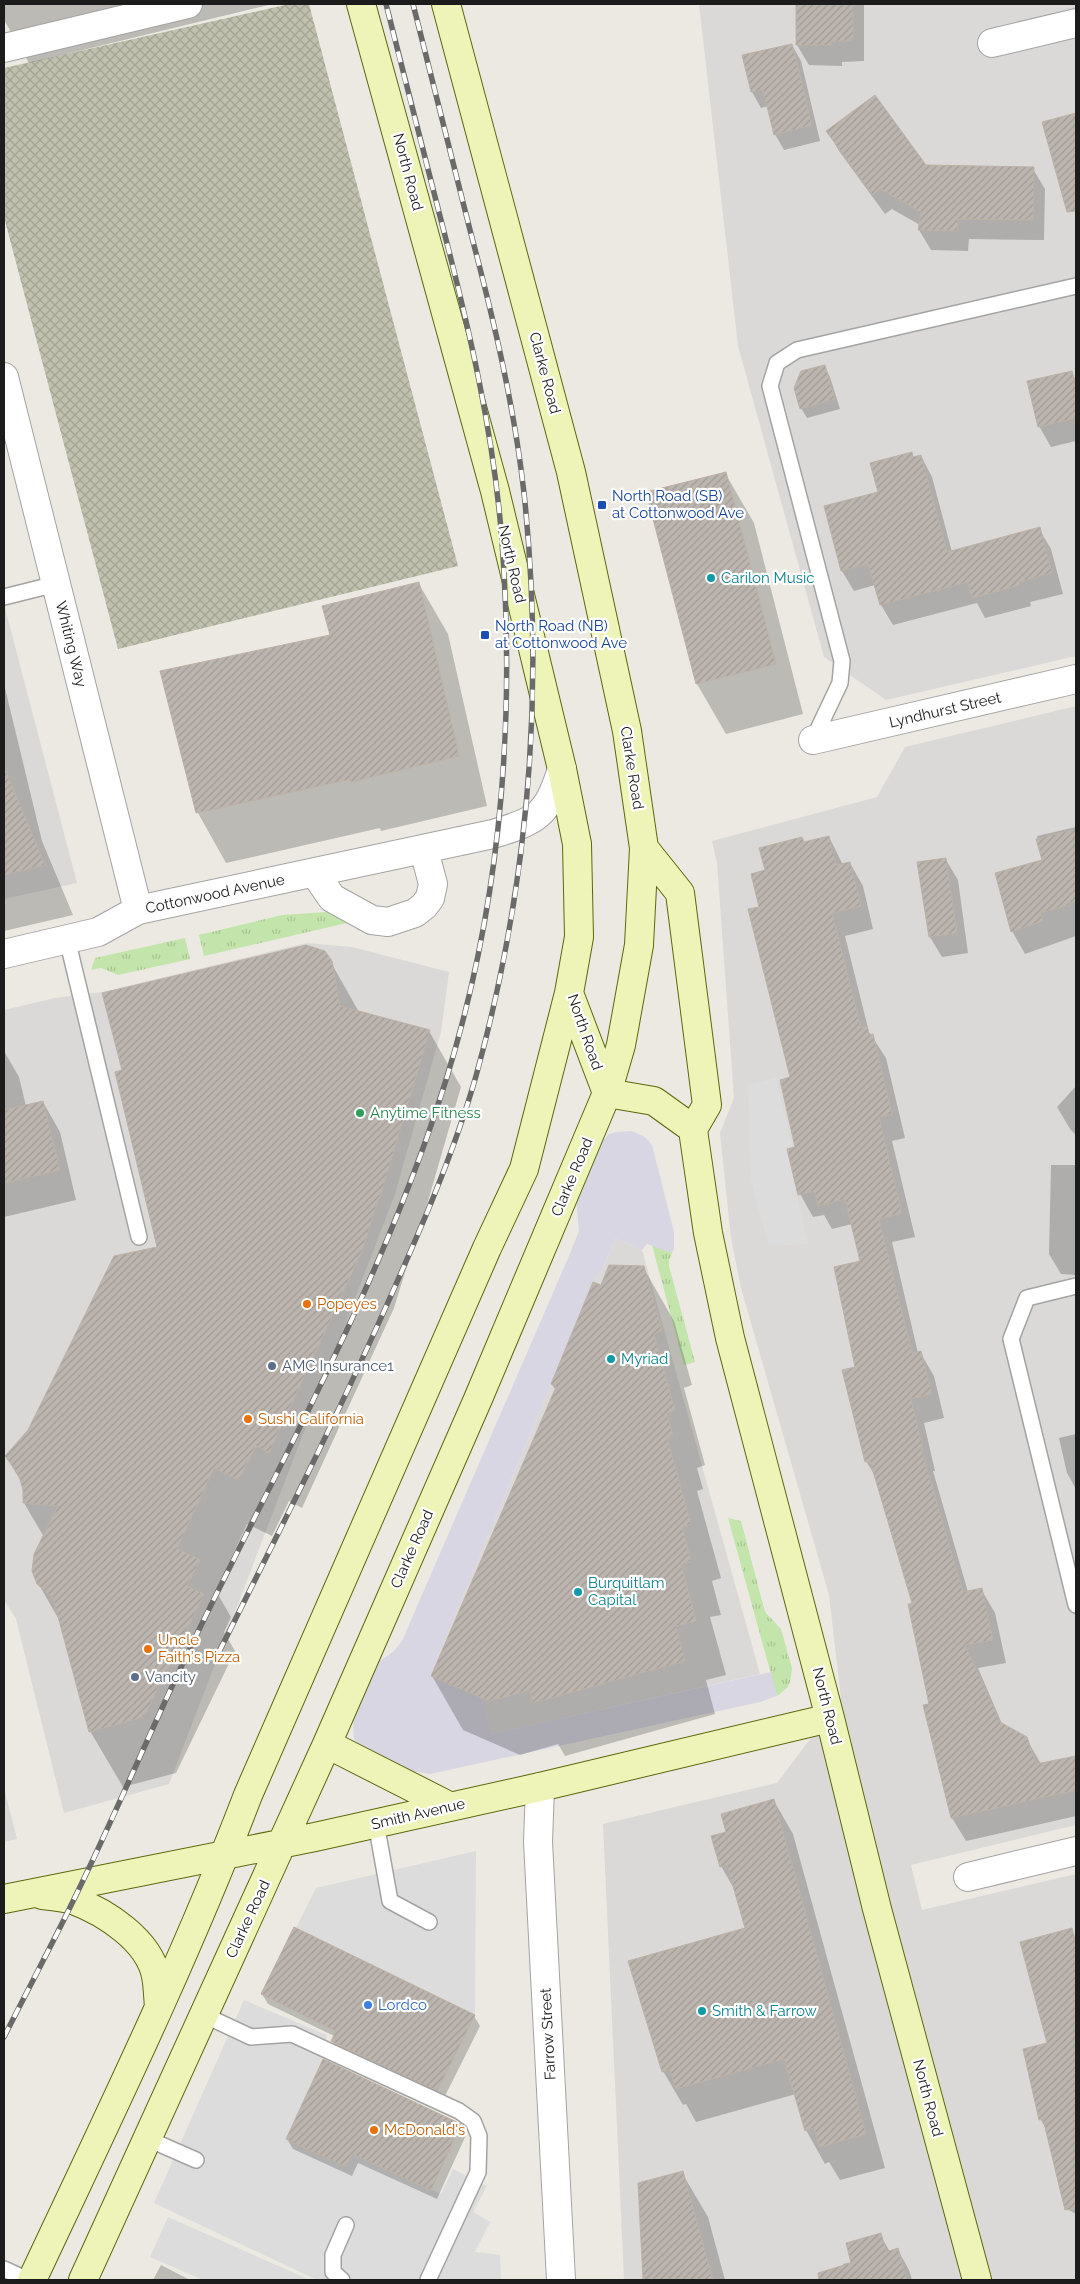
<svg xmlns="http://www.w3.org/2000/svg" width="1080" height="2284" viewBox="0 0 1080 2284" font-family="Raleway,sans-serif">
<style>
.residential{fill:#dad9d8}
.construction{fill:url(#construction-cross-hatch)}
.grass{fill:url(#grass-tufts)}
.parking{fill:#dcdcdc}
.plaza{fill:#d7d6e2}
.shadow{fill:#0003}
.building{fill:url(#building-hatch);stroke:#bdb1a5}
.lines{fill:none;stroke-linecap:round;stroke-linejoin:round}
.lane-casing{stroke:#a3a3a3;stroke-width:18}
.street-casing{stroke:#a3a3a3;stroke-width:30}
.secondary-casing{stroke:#5a690c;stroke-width:30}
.lane{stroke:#fff;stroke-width:15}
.street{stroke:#fff;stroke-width:28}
.secondary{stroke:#eef4b8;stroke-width:28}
.rail-casing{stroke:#6a6a6a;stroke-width:5.5}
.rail{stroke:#fff;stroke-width:4;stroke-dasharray:11;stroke-linecap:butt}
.transit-dot{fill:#1a4fb4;stroke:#fff;stroke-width:2}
.culture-dot{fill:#0f9aa8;stroke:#fff;stroke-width:2}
.leisure-dot{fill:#2e9e5b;stroke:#fff;stroke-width:2}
.food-dot{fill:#e8710a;stroke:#fff;stroke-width:2}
.service-dot{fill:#5c6f8a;stroke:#fff;stroke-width:2}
.shop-dot{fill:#3f7fe0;stroke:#fff;stroke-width:2}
.labels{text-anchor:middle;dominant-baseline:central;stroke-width:4.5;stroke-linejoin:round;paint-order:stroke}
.street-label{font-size:15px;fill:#1c1c1c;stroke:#fff}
.transit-label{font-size:15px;fill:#164399;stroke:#fff;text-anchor:start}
.culture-label{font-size:15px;fill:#0d838f;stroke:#fff;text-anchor:start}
.leisure-label{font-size:15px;fill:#27864d;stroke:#fff;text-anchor:start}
.food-label{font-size:15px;fill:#c56008;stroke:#fff;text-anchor:start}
.service-label{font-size:15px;fill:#4e5e75;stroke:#fff;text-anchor:start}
.shop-label{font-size:15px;fill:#366cbe;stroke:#fff;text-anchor:start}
</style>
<defs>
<pattern id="construction-cross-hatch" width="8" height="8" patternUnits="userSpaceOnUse" patternTransform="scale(1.25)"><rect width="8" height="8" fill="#bfc0ae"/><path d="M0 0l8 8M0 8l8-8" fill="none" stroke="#a4a495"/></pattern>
<pattern id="grass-tufts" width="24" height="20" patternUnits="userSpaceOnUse" patternTransform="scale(1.25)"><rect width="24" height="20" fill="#c3e4aa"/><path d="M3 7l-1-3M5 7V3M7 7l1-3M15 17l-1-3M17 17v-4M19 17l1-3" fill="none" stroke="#a7c392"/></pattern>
<pattern id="building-hatch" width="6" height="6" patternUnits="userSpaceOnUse" patternTransform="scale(1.25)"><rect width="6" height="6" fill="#bcb5af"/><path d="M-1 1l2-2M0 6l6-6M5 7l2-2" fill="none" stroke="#a19b96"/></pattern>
</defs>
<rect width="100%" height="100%" fill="#ece9e2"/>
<path class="residential" d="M699,4H1076V656L886,700L824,657L738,346Z
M4,604L77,883L4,899Z
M1076,706V1825L911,1865L922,1910L1076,1874V2280H624L603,1824L777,1783L841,1698L829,1595L741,1288L731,1238L720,1133L734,1098L717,863L712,841L877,797L905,747Z
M306,943L352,947L449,972L441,1032L395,1194L169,1784L64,1813L16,1619L4,1600V1010L55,998L102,992Z
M616,1238L642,1250L760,1674L491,1734L430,1676L593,1282L601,1272Z
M4,1788L17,1839L4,1842Z"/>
<path class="construction" d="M290,4H309L458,566L118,649L4,217V68Z"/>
<path class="grass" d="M327,912L347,923L204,956L199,935L282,915Z
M185,938L190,959L118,975L101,968L91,970L95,958Z
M652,1245L672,1253L669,1260V1266L695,1362L684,1365Z
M728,1518L741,1521L765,1612L781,1629L792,1668L790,1682L787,1688L777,1696Z"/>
<path class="parking" d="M776,1078L792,1145L786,1147L808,1244L769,1246L751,1181L748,1085Z
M476,1851L475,2015L296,1928L316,1888Z
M244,2000L327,2035L323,2057L286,2139L346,2167L352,2154L441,2194L453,2169L487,2186L473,2212L490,2222L475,2252L500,2255L501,2280H317L154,2203Z
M168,2217L310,2280H203L150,2257Z"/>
<path class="plaza" d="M631,1131L645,1137L652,1145L674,1232V1249L672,1253L647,1244L642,1250L616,1238L601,1272L593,1282L430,1676L482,1698L491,1734L771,1672L777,1696L760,1702L430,1774L412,1771L361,1747L354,1739L353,1721L378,1662L393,1652L402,1641L569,1256L579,1231L576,1197L598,1147L609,1134L616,1132Z"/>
<path class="shadow" d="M4,4H273L29,63L4,20Z
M797,4H864V61L842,62V66L809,65L797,45Z
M792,45L801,61L820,141L784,150L775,134L768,106L761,108L752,92L744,56Z
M1076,114V203L1072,204L1044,123Z
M828,131L925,166L1033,169L1045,189L1044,240L969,239L968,251L931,250L919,230L920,225L892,209L885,214L839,151Z
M824,366L830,377L840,409L807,418L801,408Z
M1071,372L1076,380V441L1051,447L1039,426Z
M911,453L914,458L921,456L932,477L952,552L1039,529L1051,549L1063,594L1030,602L1031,606L985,618L977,603L893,625L881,605L875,585L854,591L842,571L879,493Z
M725,473L754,523L803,714L726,734L697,684L647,493Z
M419,584L448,634L487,806L381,831L380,828L226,863L198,813L162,672L331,636Z
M4,684L42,841L73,915L4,931Z
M1076,827V936L1025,954L1012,931L1043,861L1037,836Z
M829,837L843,865L850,863L863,886L873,929L845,936L869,1032L886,1058L905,1138L892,1141L915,1237L892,1242L918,1353L920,1352L934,1376L944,1418L924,1423L935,1471H933L968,1592L981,1589L995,1613L1006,1663L978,1668L1003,1726L1026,1738L1041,1764L1076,1757V1816L966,1841L952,1818L913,1604L877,1479L866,1461L857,1368L862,1262L852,1224L832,1229L824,1215L813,1217L800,1194L791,1078L760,908L766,871L805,843Z
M946,860L958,880L968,953L942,957L930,937Z
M325,952L359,1012L429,1031L461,1087L413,1253H411L394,1308L302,1508L289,1501L272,1536L247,1524L216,1591L231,1617L224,1632L235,1651L176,1773L123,1787L90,1731L62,1625L38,1583L33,1571V1559L44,1537L24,1503L23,1485L6,1456L29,1431L159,1248L124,1071Z
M4,1051L19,1077L26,1106L43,1102L60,1132L76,1200L4,1217Z
M1076,1086V1135L1070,1129L1057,1107Z
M1051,1165H1076V1275L1061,1274L1049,1254Z
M643,1267L674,1321L692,1385L684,1388L705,1465L697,1468L703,1489L697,1491L721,1578L712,1581L721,1615L710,1617L726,1675L706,1680L715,1714L565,1756L558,1744L520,1755L463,1730L432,1676L556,1391L552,1384L601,1287Z
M1076,1434V1489L1067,1473L1059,1438Z
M774,1801L793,1834L885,2168L840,2180L829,2162L825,2164L806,2130L796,2094L696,2122L686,2104L683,2105L663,2071L747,1929L737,1894L721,1866L727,1833Z
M1071,1930L1076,1938V2214L1069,2210L1061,2195L1046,2129L1041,2120L1049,2044Z
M262,1994L474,2016L480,2026L443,2100L338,2052L332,2041L334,2036L268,2004Z
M460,2125L466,2135L437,2199L358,2163L352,2176L293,2149L287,2139Z
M682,2173L708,2217L725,2280H644L639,2184Z
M880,2234L890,2252L898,2250L909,2270L912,2280H847L843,2264L852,2262Z
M161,2265L190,2280H153Z"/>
<path class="building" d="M796,4H853V41H831V45H796Z
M792,44L812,125L774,135L763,90L751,92L742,55Z
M875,95L926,165L1034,167L1033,220L958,219L957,231L918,230L921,212L880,189L873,195L826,131Z
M1076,113V211L1067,212L1042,122Z
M825,365L835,399L800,409L794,388L801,371Z
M1072,371L1076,389V418L1038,427L1027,381Z
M912,452L913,457L921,455L947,552L1040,527L1052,573L1019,582L1020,585L972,598L968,582L880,605L868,564L841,571L824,506L878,492L870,463Z
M726,472L776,664L696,684L646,492Z
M419,582L459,756L351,782V779L196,813L160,671L330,635L322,606Z
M4,767L45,865L4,875Z
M1076,829V901L1069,903L1070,905L1040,913L1043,921L1011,932L995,873L1042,860L1036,839Z
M829,836L836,865L850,862L861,906L832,913L861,1028L867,1026L869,1035L873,1034L892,1114L879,1117L902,1213L879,1219L912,1353L921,1351L932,1394L911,1399L923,1448H921L963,1592L982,1588L993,1640L965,1645L1000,1722L1027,1737L1036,1764L1076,1756V1790L951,1818L923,1705L929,1704L908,1604L912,1603L870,1461L865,1462L842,1370L855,1367L834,1267L860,1261L845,1199L818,1206L814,1191L798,1195L787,1149L795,1147L780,1080L790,1077L748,909L759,907L751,874L765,870L759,848L802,837L804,842Z
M946,858L957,933L929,937L917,862Z
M306,945L325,951L332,961L340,1006L430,1030L380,1197H379L362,1251L269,1453L256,1446L239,1480L214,1468L177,1549L200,1560L187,1586L204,1594L144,1717L89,1732L53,1598L37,1584L32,1571L34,1554L58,1506L23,1503V1490L19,1475L5,1456L28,1430L114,1256L157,1247L115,1072L122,1070L102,993Z
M43,1101L60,1170L4,1183V1110Z
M609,1265L644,1266L662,1331L654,1334L675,1411L667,1414L673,1435L667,1438L691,1524L682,1527L691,1561L681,1564L696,1621L676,1626L685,1661L533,1703L530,1690L489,1701L431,1676L556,1387L551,1384L593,1282L601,1285Z
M774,1799L866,2134L819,2147L814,2128L805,2131L784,2059L676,2089L670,2070L662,2072L628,1961L745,1928L727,1865L720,1867L711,1836L726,1832L721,1814Z
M294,1927L475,2015L437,2091L331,2041L336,2031L261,1994Z
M1072,1928L1076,1945V2209L1065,2210L1043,2119L1039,2120L1023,2049L1047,2043L1020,1942Z
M323,2059L461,2124L431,2190L352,2154L346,2167L286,2139Z
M683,2171L713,2280H643L638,2183Z
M881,2233L886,2252L898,2248L907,2280H819L818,2273L851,2263L846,2243Z"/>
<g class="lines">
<defs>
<path id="lane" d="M4,597L56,584
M813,740L840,683L842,661L770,386L777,363L797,350L1076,286
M67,939L139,1237
M1076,1286L1027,1298L1011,1339L1076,1605
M376,1823L390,1901L429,1922
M204,2015L251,2037L292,2034L459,2111L473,2121L479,2136L478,2172L428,2280
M148,2139L196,2160
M4,2269L28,2280
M342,2280L333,2272V2255L346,2225"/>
<path id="street" d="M992,43L1076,23
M4,48L188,4
M4,377L138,910
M813,740L1076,679
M314,872L332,898L372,920L388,922L415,913L424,906L430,898L433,884L424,850
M4,954L98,932L138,910L493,834C538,820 547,816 562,769
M540,1787L538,1842L561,2280
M968,1877L1076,1851"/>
<path id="secondary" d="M644,848L680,893L707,1105L693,1129L694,1137L708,1233L730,1338L830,1718L877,1909L977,2280
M569,993L607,1093
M607,1093L654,1101L693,1129
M327,1744L449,1806
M42,1895C52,1896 64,1897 73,1900C105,1912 149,1940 156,1976C158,1986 158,1997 159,2007
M4,1899L315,1837L540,1787L830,1718
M32,2280C107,2120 185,1960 248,1795L487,1248L524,1169L569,993L579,937L577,844L562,769L495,491L361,4
M83,2280L327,1744L478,1399L607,1093L621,1045L639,945L644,848L627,731L571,472L446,4"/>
</defs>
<use href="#lane" class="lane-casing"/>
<use href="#street" class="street-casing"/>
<use href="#secondary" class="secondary-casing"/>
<use href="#lane" class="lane"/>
<use href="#street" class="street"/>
<use href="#secondary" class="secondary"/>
<defs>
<path id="rail" d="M219,1652C276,1538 333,1425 385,1309C419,1233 453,1156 476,1076C529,884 545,691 524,493C514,404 493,317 470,230C451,155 432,79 413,4
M4,2037C28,1989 54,1941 77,1893C118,1809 154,1722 195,1638C291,1439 406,1239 462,1024C503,868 514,703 502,542C494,434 469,328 442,224C423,150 404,77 386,4"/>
</defs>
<use href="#rail" class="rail-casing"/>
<use href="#rail" class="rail"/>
</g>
<g class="transit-dot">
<rect x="597" y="500" width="10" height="10" rx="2.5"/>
<rect x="480" y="630" width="10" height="10" rx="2.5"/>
</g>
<g class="culture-dot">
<circle cx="711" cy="578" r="5"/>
<circle cx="611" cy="1359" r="5"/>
<circle cx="578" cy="1592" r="5"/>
<circle cx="702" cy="2011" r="5"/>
</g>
<circle class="leisure-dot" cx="360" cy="1113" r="5"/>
<g class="food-dot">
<circle cx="307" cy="1304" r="5"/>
<circle cx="248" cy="1419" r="5"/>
<circle cx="148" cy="1649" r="5"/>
<circle cx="374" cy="2130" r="5"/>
</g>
<g class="service-dot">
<circle cx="272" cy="1366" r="5"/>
<circle cx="135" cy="1677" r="5"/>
</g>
<circle class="shop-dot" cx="368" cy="2005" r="5"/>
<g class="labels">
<g class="street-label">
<text transform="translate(408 172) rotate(75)">North Road</text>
<text transform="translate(545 373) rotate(75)">Clarke Road</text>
<text transform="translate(512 564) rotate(77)">North Road</text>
<text transform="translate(71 644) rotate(76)">Whiting Way</text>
<text transform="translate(945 710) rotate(-13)">Lyndhurst Street</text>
<text transform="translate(632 768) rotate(81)">Clarke Road</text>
<text transform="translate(215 894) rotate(-12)">Cottonwood Avenue</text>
<text transform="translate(585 1032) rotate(71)">North Road</text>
<text transform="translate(572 1177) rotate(-67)">Clarke Road</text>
<text transform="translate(412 1549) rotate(-66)">Clarke Road</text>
<text transform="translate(827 1706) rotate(76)">North Road</text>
<text transform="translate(418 1814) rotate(-13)">Smith Avenue</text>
<text transform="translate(248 1919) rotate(-65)">Clarke Road</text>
<text transform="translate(548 2034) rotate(-93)">Farrow Street</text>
<text transform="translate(928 2098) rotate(75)">North Road</text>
</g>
<g class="transit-label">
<text x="612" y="496">North Road (SB)<tspan x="612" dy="17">at Cottonwood Ave</tspan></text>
<text x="495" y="626">North Road (NB)<tspan x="495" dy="17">at Cottonwood Ave</tspan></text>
</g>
<g class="culture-label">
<text x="721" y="578">Carilon Music</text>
<text x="621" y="1359">Myriad</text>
<text x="588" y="1583">Burquitlam<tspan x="588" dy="17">Capital</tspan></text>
<text x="712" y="2011">Smith &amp; Farrow</text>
</g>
<g class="leisure-label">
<text x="370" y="1113">Anytime Fitness</text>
</g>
<g class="food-label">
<text x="317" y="1304">Popeyes</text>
<text x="258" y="1419">Sushi California</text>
<text x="158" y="1640">Uncle<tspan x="158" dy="17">Faith's Pizza</tspan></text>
<text x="384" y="2130">McDonald's</text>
</g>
<g class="service-label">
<text x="282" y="1366">AMC Insurance1</text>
<text x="145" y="1677">Vancity</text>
</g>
<g class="shop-label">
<text x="378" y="2005">Lordco</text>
</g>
</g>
<rect width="1080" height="2284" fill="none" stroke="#1c1c1c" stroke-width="10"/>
</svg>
